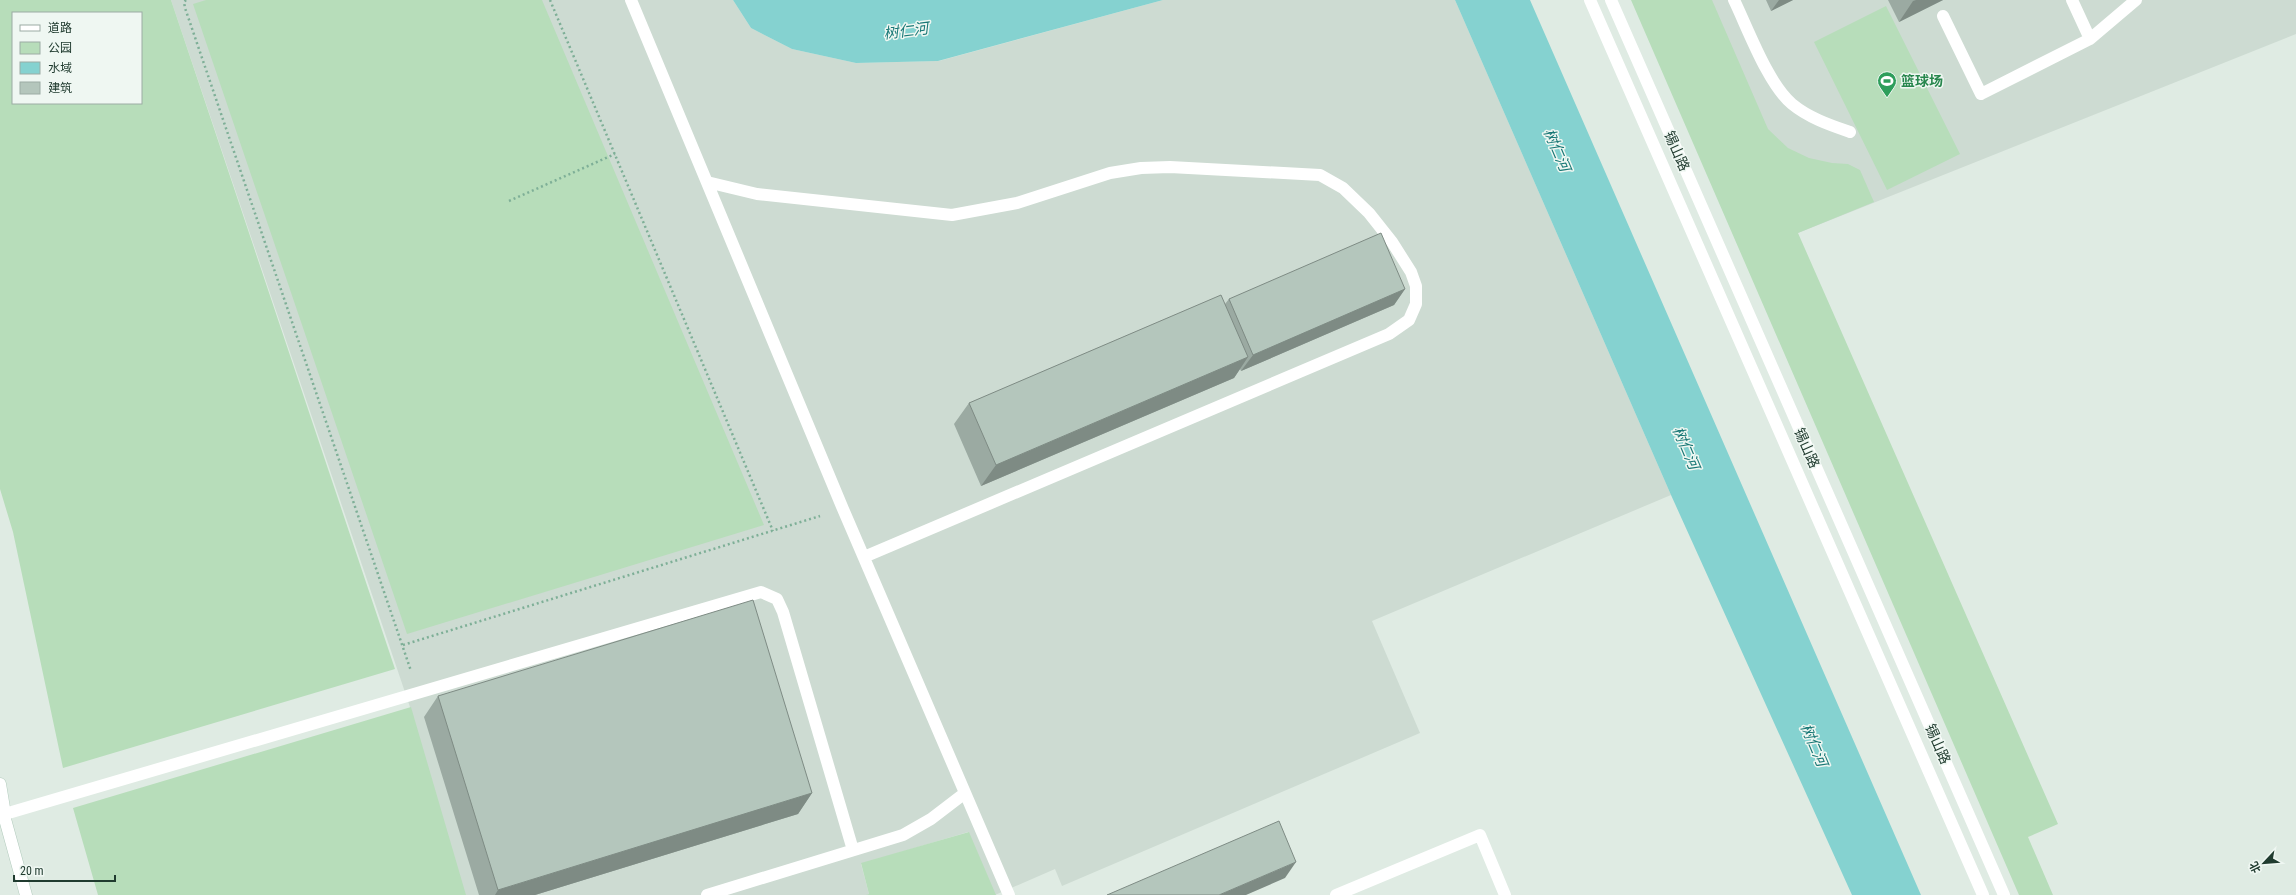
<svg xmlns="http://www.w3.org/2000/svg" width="2296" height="895" viewBox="0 0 2296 895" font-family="'Roboto Condensed','Noto Sans SC',sans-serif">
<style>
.built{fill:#cddbd2}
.green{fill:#b7ddba;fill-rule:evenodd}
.water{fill:#85d2d0}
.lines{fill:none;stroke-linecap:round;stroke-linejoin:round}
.secondary-casing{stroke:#b2cbbd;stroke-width:13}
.path{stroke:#7eaf97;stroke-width:2.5;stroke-dasharray:2 3;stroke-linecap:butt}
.lane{stroke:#fff;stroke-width:12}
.street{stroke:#fff;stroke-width:12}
.secondary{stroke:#fff;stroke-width:12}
.wall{fill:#9baaa2}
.shaded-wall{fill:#7e8b84}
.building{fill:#b4c6bc;stroke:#7e8b84}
.labels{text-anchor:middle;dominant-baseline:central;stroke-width:3;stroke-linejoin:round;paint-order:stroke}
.leisure-label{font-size:14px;font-weight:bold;fill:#27864d;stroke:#eff7f2;text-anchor:start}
.street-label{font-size:14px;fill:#203b2f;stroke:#eff7f2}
.water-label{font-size:15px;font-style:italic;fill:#197876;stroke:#eff7f2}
</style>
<rect width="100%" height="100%" fill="#dfebe3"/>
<path class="built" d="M171,0H733L751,28L792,49L856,63L939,61L1163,0H1455L1671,495L1372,621L1420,733L1062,886L1055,869L995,895L968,832L861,864L869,894L867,895H465L410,707Z
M1697,0H2296V34L1798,233Z"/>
<path class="green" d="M0,0H171L395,669L63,768L13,532L0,489ZM13,13H141V103H13Z
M206,0H542L764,525L407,634L193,4Z
M1631,0H1712L1768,129L1788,148L1809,158L1832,163L1848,164L1860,170L1874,202L1798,233L2058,824L2028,837L2053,895H2019Z
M1886,6L1960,154L1887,190L1814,42Z
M411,707L466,895H98L73,808Z
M969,832L996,895H866L869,894L861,863Z"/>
<path class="water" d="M733,0H1163L938,61L856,63L792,49L751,28Z
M1455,0H1530L1921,895H1852L1671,495Z"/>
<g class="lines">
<defs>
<path id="secondary" d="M0,784L4,808
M0,801L26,895"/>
</defs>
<use href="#secondary" class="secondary-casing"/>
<path class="path" d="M186,0L184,2L185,8L411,671
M550,0L773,531
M509,201L615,154
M403,645L820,516"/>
<path class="lane" d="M631,0L843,509L1009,895
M1734,0C1748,29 1768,84 1792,104C1809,118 1830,125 1850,132
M2072,0L2090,39L2136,0
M1943,16L1981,94L2090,39
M707,182L757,194L952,215L1017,203L1110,173L1141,168L1170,167L1320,175L1343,188L1369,213L1392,242L1411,272L1416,286V304L1409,320L1389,334L864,557
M5,814L761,592L777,599L783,612L853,850
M707,895L903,835L931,819L965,793
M1336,895L1480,835L1505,895"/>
<path class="street" d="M1590,0L1983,895
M1611,0L2004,895"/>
<use href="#secondary" class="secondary"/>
</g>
<path class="wall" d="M1766,0H1793L1771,11Z
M1888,0H1943L1899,22Z
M1405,289L1394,305L1241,371L1240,369L1234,378L981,486L954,424L969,403L1225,304L1229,299Z
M438,696L812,793L798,814L535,895H479L424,717Z"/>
<path class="shaded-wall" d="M1779,0H1793L1771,11Z
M1916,0H1943L1899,22L1913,1Z
M1405,289L1394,305L1241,371L1253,355Z
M1248,357L1234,378L981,486L996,465Z
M812,793L798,814L535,895H495L498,890Z
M1296,862L1285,878L1246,895H1219Z"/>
<path class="building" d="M1381,233L1405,289L1253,355L1229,299Z
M1221,295L1248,357L996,465L969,403Z
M753,600L812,793L498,890L438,696Z
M1279,821L1296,862L1219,895H1107Z"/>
<defs>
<symbol id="stadium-pin" viewBox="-11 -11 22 30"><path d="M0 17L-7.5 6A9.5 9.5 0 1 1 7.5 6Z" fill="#2e9e5b" stroke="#eff7f2"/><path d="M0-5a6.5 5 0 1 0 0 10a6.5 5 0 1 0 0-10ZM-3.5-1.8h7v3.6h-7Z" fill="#fff"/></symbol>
</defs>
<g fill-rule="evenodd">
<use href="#stadium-pin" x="1876" y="70" width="22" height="30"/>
</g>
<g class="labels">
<g class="leisure-label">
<text x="1901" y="81">篮球场</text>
</g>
<g class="street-label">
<text transform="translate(1677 151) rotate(66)">锡山路</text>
<text transform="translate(1807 448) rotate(66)">锡山路</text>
<text transform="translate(1938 744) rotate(66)">锡山路</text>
</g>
<g class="water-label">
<text transform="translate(906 31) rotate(-7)">树仁河</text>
<text transform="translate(1557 150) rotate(67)">树仁河</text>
<text transform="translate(1686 448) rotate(67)">树仁河</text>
<text transform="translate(1814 745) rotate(67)">树仁河</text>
</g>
</g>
<rect x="12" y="12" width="130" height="92" fill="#eff7f2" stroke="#9caca4"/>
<rect x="20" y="25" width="20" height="6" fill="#ffffff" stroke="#9caca4"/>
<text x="48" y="32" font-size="12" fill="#203b2f">道路</text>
<rect x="20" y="42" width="20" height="12" fill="#b7ddba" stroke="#9caca4"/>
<text x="48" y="52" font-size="12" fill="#203b2f">公园</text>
<rect x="20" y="62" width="20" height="12" fill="#85d2d0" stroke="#9caca4"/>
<text x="48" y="72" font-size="12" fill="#203b2f">水域</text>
<rect x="20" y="82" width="20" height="12" fill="#b4c6bc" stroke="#9caca4"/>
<text x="48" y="92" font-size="12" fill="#203b2f">建筑</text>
<g transform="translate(2264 863) rotate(244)" stroke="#eff7f2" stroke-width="3" paint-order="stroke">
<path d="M0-3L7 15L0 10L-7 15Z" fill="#203b2f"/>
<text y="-6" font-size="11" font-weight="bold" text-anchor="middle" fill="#203b2f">北</text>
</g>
<path d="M14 875v6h101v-6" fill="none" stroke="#203b2f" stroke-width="2"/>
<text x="20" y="875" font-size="12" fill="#203b2f" stroke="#eff7f2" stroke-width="3" paint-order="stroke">20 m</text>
</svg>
